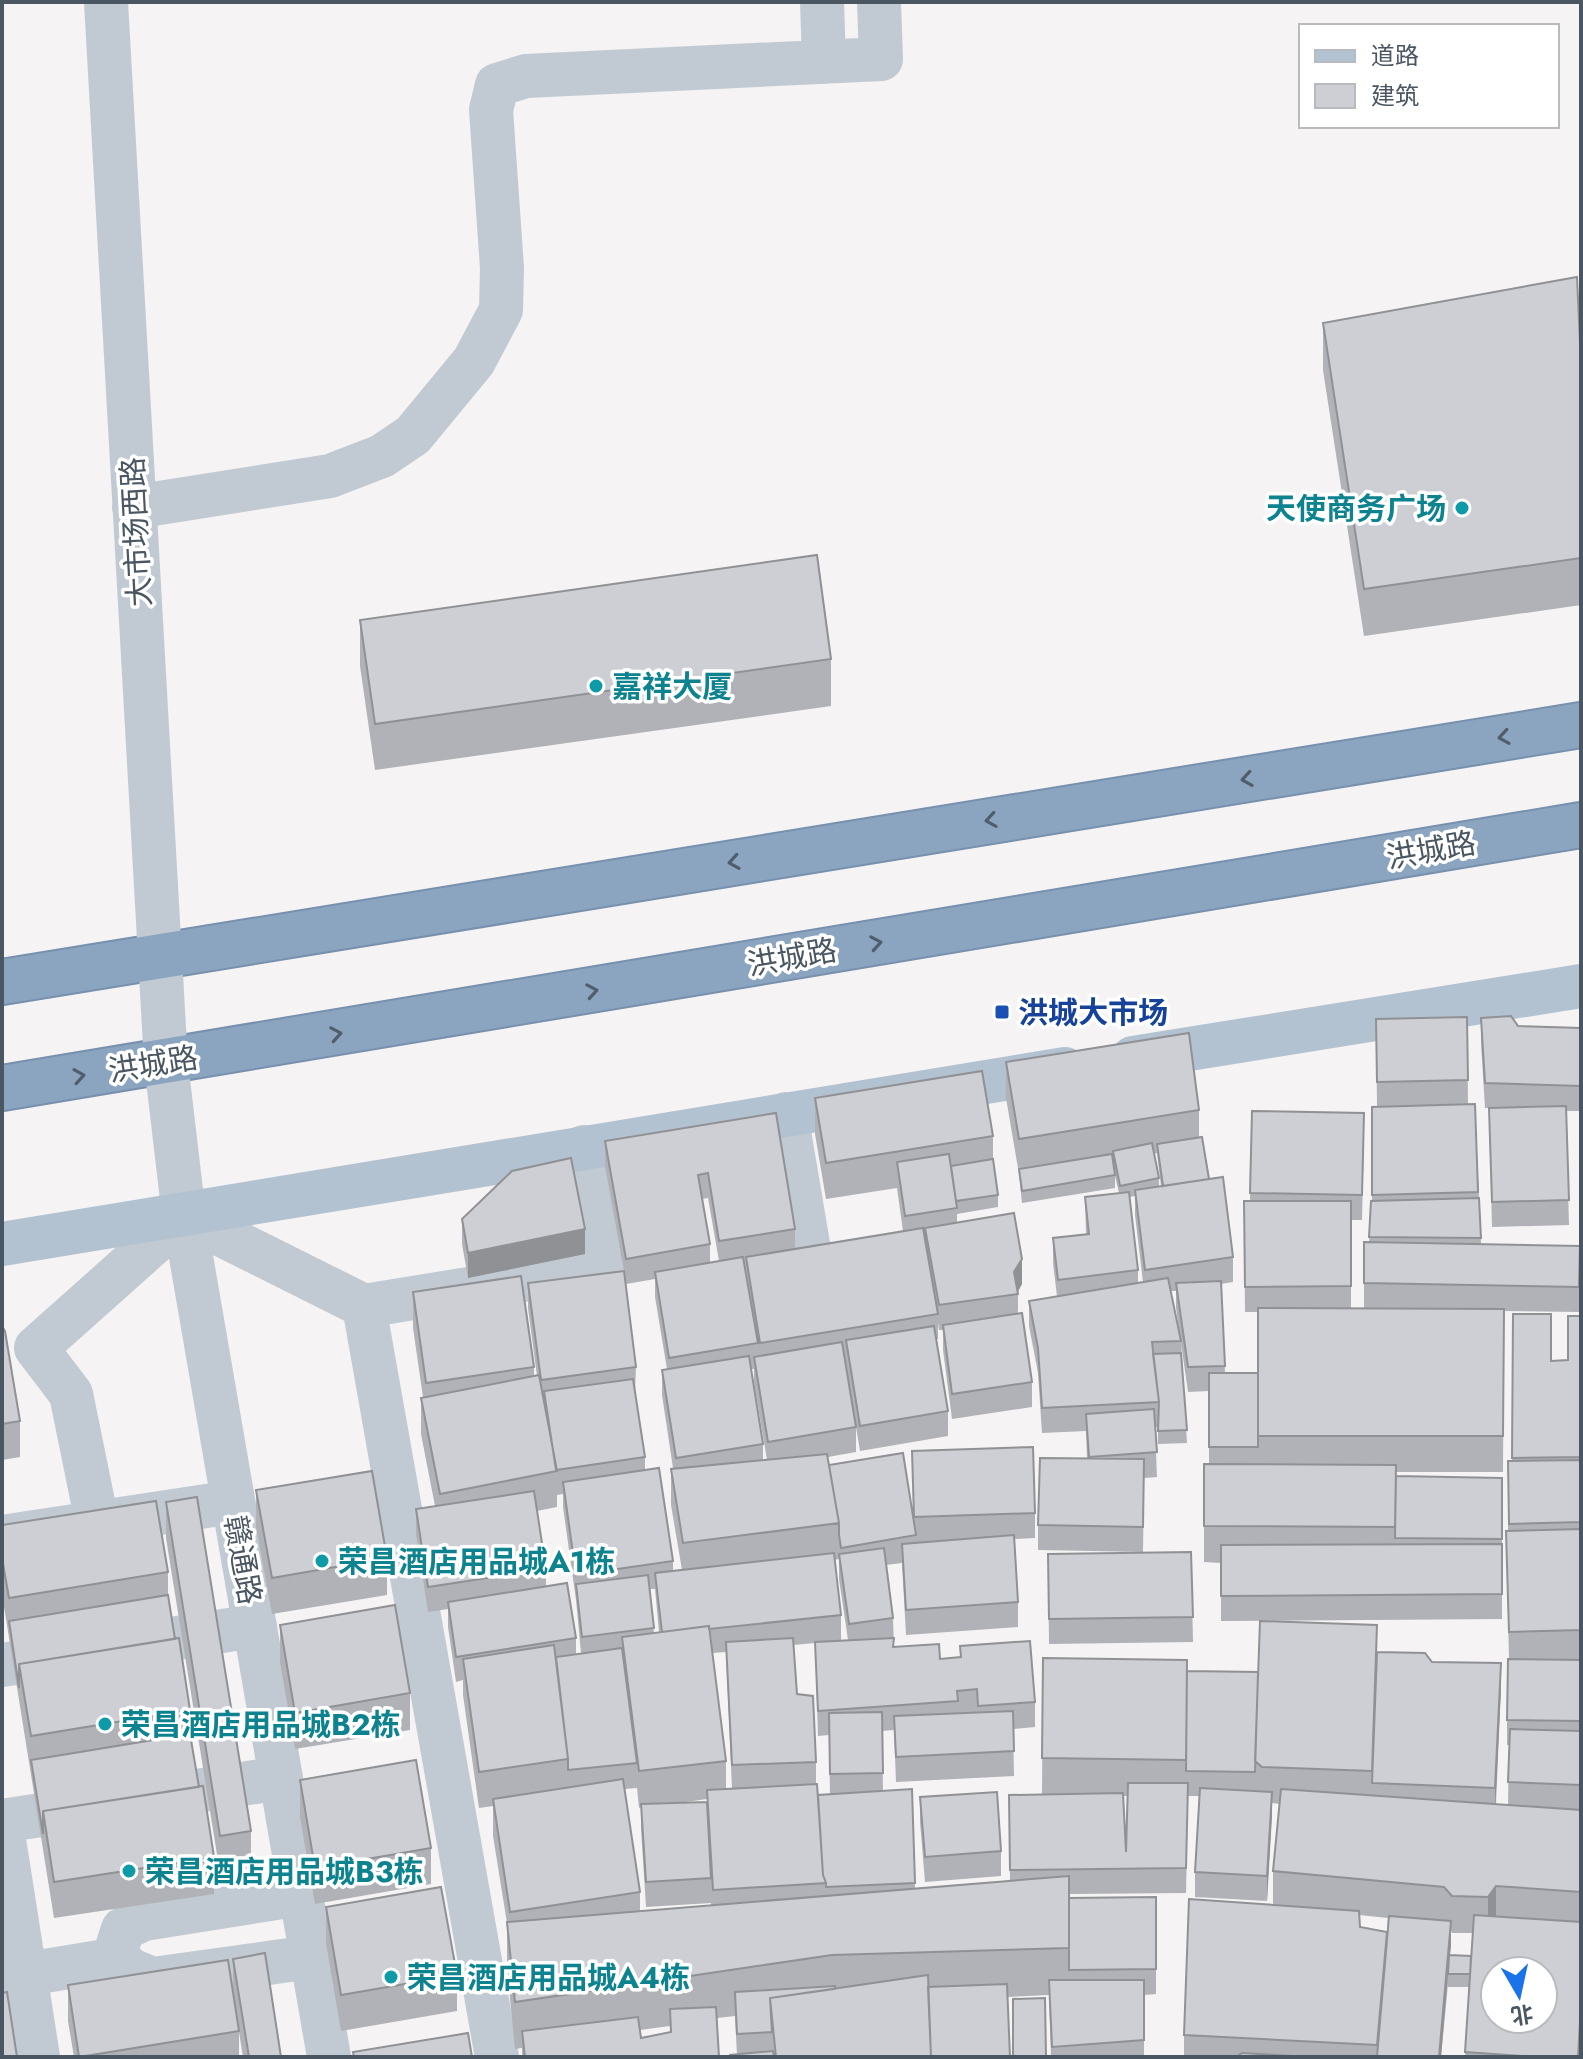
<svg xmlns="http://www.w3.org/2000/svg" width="1583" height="2059" viewBox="0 0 1583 2059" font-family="Jost,'Noto Sans SC',sans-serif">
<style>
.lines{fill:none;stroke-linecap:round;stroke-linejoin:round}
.highway-casing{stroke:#7690ad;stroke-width:48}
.minor{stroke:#c1cad2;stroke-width:44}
.major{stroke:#b3c2d1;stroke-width:44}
.highway{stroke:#8ba5c1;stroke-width:44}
.wall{fill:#b0b2b7;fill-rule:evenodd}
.shaded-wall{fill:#909195}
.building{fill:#cdcfd5;stroke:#909195;stroke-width:2;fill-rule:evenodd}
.oneway{stroke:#505e6b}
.culture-dot{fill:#0f9aa8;stroke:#fff;stroke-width:3}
.transit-dot{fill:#1a4fb4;stroke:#fff;stroke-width:3}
.labels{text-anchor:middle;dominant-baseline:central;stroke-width:7;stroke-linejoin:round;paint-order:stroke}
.culture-label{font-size:30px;font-weight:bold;fill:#0d838f;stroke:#fff;text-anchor:start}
.street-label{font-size:30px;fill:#4a5661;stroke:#fff}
.transit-label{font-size:30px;font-weight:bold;fill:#164399;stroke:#fff;text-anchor:start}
</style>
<rect width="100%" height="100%" fill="#f5f3f3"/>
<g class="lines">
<defs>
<path id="highway" d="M2,982L1581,725
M2,1088L1581,825"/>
</defs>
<use href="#highway" class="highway-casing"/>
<path class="minor" d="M106,2L166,1063L184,1216L329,2057
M822,2L824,62
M134,507L330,476L382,456L413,435L474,361L501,310L502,268L491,110L497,85L526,76L881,59L879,2
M786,1114L811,1262
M364,1306L603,1267L584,1147
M97,1522L71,1394L36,1348L184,1216L364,1306L497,2057
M2,1537L233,1502
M2,1665L255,1626
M2,1821L281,1778
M2,1827L38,2057
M301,1894L144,1919L123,1929L118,1944V1959L131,1970L153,1979L311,1957
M2,1978L118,1959"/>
<path class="major" d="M1133,1058L1581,986
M2,1244L1065,1069"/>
<use href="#highway" class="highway"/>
</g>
<path class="wall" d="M1323,323L1581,364V605L1364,636L1323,370Z
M360,620L831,659V706L375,770L360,666Z
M1467,1017L1468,1104H1475L1481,1244L1580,1271L1579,1312L1504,1311L1503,1472H1396V1476L1502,1478V1619L1221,1621V1563L1204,1562V1526L1209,1464V1391L1188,1392L1176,1308V1291H1171L1181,1341L1187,1443L1158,1444V1427H1155L1157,1477L1144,1478L1143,1552L1038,1550V1525L1087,1458L1086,1431L1042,1433L1038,1373L1029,1326V1301L1057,1296L1053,1263V1238L1086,1234L1085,1197L1119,1193L1115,1176V1188L1022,1203L1019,1174L1006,1098V1062L1199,1110V1138L1209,1179L1233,1257V1282L1221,1284L1225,1373H1258V1312H1245L1244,1201H1250L1252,1111L1364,1138L1362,1220H1351V1309L1364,1308V1242H1369L1372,1201V1107H1377L1376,1019ZM1157,1153L1161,1186H1159V1178L1154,1154ZM1135,1196V1215L1143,1282L1138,1283V1270L1129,1197Z
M1481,1018L1518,1026L1581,1028V1111H1566L1569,1225L1492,1227L1489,1108H1485L1481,1043Z
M815,1098L993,1136V1159L998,1195V1207L957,1214V1222L1022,1284L1018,1292V1314L1032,1382V1407L952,1419L943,1350V1330H939L938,1323V1339H936L948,1411V1436L860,1451L856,1427V1452L828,1457L829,1465L914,1522L912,1451L1035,1513V1538L1014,1539L1018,1602V1627L906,1635L902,1563L886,1565L893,1618L894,1647L940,1659L960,1657V1646L1035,1702V1727L1013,1729L1014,1776L896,1782L894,1730L882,1731L883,1791L912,1789L915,1889L1010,1881L1009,1795L1042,1794L1043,1658L1187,1671L1258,1672L1377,1652L1432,1662L1501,1688L1496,1804L1508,1805L1509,1745H1507V1720L1509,1659L1506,1531H1508V1461H1512L1513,1314L1551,1361L1568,1360L1581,1316V1810L1566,1809L1581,1811L1580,2057H1465L1469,1987H1448V1984L1441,2057H1184V2035L1273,1905V1871L1280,1804L1272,1803L1267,1901L1195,1897V1872L1199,1796H1188L1186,1893L1069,1894V1898L1156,1897V1994L1144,1995V2057H1051L1049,1995L1007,1997L1010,2057H730L737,2055L735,2016L717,2018L719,2057H522V2048L515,2049L507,1968V1923L493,1836V1806L479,1808L463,1695V1680L456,1682L448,1627V1609L428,1612L416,1534V1509L435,1506L421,1434V1398L423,1397L413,1328V1292L534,1367V1376H537L528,1308V1283L624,1271L605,1166V1141L776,1113L795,1229V1249L903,1231L897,1188L826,1199L815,1134ZM708,1198L719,1261L710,1263V1244L702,1199ZM655,1279V1297L667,1369L662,1370V1395L673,1468L671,1469V1505L682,1570L673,1571V1561L645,1470V1457L635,1392L636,1367L626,1284ZM751,1369H754V1382L767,1460H763V1444ZM563,1494V1507L576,1600L581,1653L576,1654V1638L546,1587V1569L537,1511L557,1507V1495ZM839,1559V1579L848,1640H841V1615L834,1560ZM650,1589H655L659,1632L654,1633ZM815,1643L818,1736L829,1735L830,1794L818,1795L816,1784V1762L797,1694L793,1645ZM726,1652L732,1789H726V1761L712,1653ZM637,1788L639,1808L641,1807V1829L646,1907L711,1903V1900V1905L640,1911V1892L624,1789ZM1123,1796H1127L1126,1852ZM707,1799V1802L679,1803ZM1359,1915L1388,1918L1387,1940L1360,1927ZM1451,1931L1452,1933H1473L1471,1956L1450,1955ZM670,2026V2032L641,2038L640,2030Z
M462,1219L585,1254L468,1278L462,1244Z
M2,1326L20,1421V1457L2,1460Z
M256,1490L387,1558V1595L272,1614L256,1527Z
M166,1502L251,1831V1868L220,1873L166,1538Z
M2,1525L168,1572V1595L175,1639L190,1710V1734L199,1787L214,1857V1894L54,1918L2,1594Z
M1191,1552L1193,1642L1049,1644L1048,1554Z
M280,1625L410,1693V1730L295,1749L280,1662Z
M300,1780L431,1848V1884L315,1904L300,1817Z
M920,1797L1001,1851V1876L925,1882L920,1822Z
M326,1907L457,1975V2011L341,2031L326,1943Z
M233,1959L281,2057H243L239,2032V2057H74L68,2021V1985L233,1994Z"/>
<path class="shaded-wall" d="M585,1229V1254L468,1278V1253Z
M1022,1259V1284L1016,1294L1014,1272Z
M1501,1663V1688L1495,1813V1788Z
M1272,1792V1817L1267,1901V1876Z
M1496,1886V1923L1488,1933V1897Z
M1451,1921V1946L1448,1974L1441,2057H1439Z
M1581,2005L1580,2057H1578Z"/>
<path class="building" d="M1577,277L1581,364V558L1364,589L1323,323Z
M817,555L831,659L375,724L360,620Z
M1511,1016L1518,1026L1581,1028V1086L1485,1083L1481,1018Z
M1467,1017L1468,1080L1377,1082L1376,1019Z
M1189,1033L1199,1110L1019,1139L1006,1062Z
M982,1071L993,1136L826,1163L815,1098Z
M1475,1104L1478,1192L1372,1195V1107Z
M1566,1106L1569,1200L1492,1202L1489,1108Z
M1252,1111L1364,1113L1362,1195L1250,1193Z
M776,1113L795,1229L719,1241L708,1173L698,1175L710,1244L626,1259L605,1141Z
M1202,1137L1209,1179L1163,1186L1157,1144Z
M1152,1143L1159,1178L1120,1186L1113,1151Z
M949,1154L957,1208L905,1216L897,1162Z
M1112,1154L1115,1175L1022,1191L1019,1169Z
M571,1158L585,1229L468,1253L462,1219L512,1171Z
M993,1159L998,1195L956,1201L951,1166Z
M1223,1177L1233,1257L1145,1270L1135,1190Z
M1129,1192L1138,1270L1058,1280L1053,1238L1089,1234L1085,1197Z
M1479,1198L1481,1238L1369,1237L1371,1201Z
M1244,1201H1351V1286L1245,1287Z
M1014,1213L1022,1259L1014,1272L1018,1294L939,1305L925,1228Z
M923,1228L938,1314L760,1343L746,1257Z
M1364,1242L1580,1246L1579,1287L1364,1283Z
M743,1257L758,1343L669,1358L655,1272Z
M624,1271L636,1367L541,1380L528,1283Z
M521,1276L534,1367L426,1383L413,1292Z
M1168,1278L1181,1341L1152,1342L1159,1402L1042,1408L1038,1348L1029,1301Z
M1221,1281L1225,1366L1188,1367L1176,1283Z
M1258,1308L1504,1309L1503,1436H1258Z
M1022,1313L1032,1382L952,1394L943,1325Z
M1513,1314H1551V1361L1568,1360V1316H1581V1457L1512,1458Z
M2,1326L5,1331L20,1421L2,1424Z
M934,1326L948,1411L860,1426L846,1340Z
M842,1342L856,1427L768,1442L754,1357Z
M1181,1353L1187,1430L1158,1431L1159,1402L1153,1354Z
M749,1356L763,1444L676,1458L662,1370Z
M1209,1373H1258V1447H1209Z
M539,1375L557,1471L440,1494L421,1398Z
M633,1379L645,1457L556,1470L544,1391Z
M1154,1409L1157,1452L1089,1457L1086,1414Z
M1033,1447L1035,1513L914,1517L912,1451Z
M903,1453L916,1535L841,1548L839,1535V1523L829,1465Z
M827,1454L839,1523L683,1543L671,1469Z
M1040,1458L1144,1459L1143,1527L1038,1525Z
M1581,1460V1522L1509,1524L1508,1461Z
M1204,1464L1396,1465L1395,1527L1204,1526Z
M659,1468L673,1561L576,1575L563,1482Z
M372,1471L387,1558L272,1578L256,1490Z
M1396,1476L1502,1478V1539L1395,1538Z
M534,1491L546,1569L428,1587L416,1509Z
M197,1497L251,1831L220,1836L166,1502Z
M156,1501L168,1572L9,1598L2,1558V1525Z
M1581,1529V1630L1509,1632L1506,1531Z
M1014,1535L1018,1602L906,1610L902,1544Z
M1502,1544V1594L1221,1596V1545Z
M884,1548L893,1618L849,1624L839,1554Z
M1191,1552L1193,1617L1049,1619L1048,1554Z
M834,1553L841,1615L709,1629V1626L662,1632L655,1573Z
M648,1575L654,1628L582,1637L576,1584Z
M567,1583L576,1638L456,1657L448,1602Z
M168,1595L175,1639L19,1664V1688L9,1621Z
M395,1605L410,1693L295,1713L280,1625Z
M1260,1621L1377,1625L1372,1771L1262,1767L1255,1761Z
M709,1626L726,1761L639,1771L622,1637Z
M179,1638L190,1710L31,1736L19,1664Z
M793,1638L797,1694L813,1696L816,1762L732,1765L726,1642Z
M894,1638L893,1647L939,1644L940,1659L961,1657L960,1646L1030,1641L1035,1702L978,1706L977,1689L957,1691L958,1701L818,1711L815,1642Z
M554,1645L568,1759L479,1772L463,1659Z
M622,1648L637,1763L568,1770V1759L556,1657Z
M1377,1652L1425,1653L1432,1662L1501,1663L1495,1788L1372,1783Z
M1043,1658L1187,1660L1186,1760L1042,1758Z
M1508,1659L1581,1660V1721L1507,1720Z
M1187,1671L1258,1672L1255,1772L1186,1771Z
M1013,1711L1014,1751L896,1757L894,1716Z
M882,1712L883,1773L830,1774L829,1713Z
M1510,1729L1581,1731V1785L1508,1782Z
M190,1734L199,1787L43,1811V1834L31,1760Z
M416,1760L431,1848L315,1868L300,1780Z
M623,1779L640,1892L510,1912L493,1799Z
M1128,1783H1188L1186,1868L1010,1870L1009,1795L1123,1793L1126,1852Z
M817,1784L823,1875L826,1883L713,1890L707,1790Z
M203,1786L214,1857L54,1882L43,1811Z
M1200,1788L1272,1792L1267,1876L1195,1872Z
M912,1789L915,1883L826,1887V1883L823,1875L818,1795Z
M1281,1789L1581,1810V1892L1496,1886L1488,1897L1452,1896L1444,1887L1273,1871Z
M997,1792L1001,1851L925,1857L920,1797Z
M707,1802L711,1878L646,1882L641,1804Z
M1069,1876V1948L832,1955L515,2002L507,1922Z
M441,1887L457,1975L341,1995L326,1907Z
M1156,1897V1969L1069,1970V1898Z
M1189,1899L1359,1911L1360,1927L1387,1932L1377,2045L1184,2035Z
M1474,1915L1581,1922V2005L1578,2057H1535L1465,2052ZM1495,1971H1543V2019H1495Z
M1389,1916L1451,1921L1439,2057H1377Z
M265,1953L281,2057H249L233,1959Z
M1449,1955L1471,1956L1470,1974H1448Z
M228,1960L239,2031L79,2057L68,1985Z
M928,1975L931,2057H776L770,1998Z
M1049,1980H1144V2040L1052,2047Z
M1007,1984L1010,2057H931L928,1987Z
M835,1986V1989L770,1998L772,2032L737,2034L735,1992Z
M7,1992L17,2057H2V1993Z
M1045,1998L1046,2057H1013V1999Z
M716,2007L719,2057H525L522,2031L638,2017L641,2038L671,2032L670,2009Z
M468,2033L472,2057H354L353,2052Z
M773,2051L774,2057H730V2055Z
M1242,2053L1310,2057H1236Z"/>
<defs><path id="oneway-chevron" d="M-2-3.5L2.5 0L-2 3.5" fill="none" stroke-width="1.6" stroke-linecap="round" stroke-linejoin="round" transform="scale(2)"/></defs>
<g class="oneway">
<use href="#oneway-chevron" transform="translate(1504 737) rotate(171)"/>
<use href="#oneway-chevron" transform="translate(1247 779) rotate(171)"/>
<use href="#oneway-chevron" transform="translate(991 820) rotate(171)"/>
<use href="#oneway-chevron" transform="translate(734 862) rotate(171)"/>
<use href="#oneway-chevron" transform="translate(876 943) rotate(-10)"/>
<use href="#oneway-chevron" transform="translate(592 991) rotate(-10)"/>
<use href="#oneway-chevron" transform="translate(336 1034) rotate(-10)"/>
<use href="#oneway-chevron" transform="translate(79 1076) rotate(-9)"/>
</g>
<g class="culture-dot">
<circle cx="1462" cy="508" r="8"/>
<circle cx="596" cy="686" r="8"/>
<circle cx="322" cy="1561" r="8"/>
<circle cx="105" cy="1724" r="8"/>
<circle cx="129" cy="1871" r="8"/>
<circle cx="391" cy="1977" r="8"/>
</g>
<rect class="transit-dot" x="994" y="1004" width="16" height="16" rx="4"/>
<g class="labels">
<g class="culture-label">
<text x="1446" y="508" text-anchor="end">天使商务广场</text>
<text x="612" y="686">嘉祥大厦</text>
<text x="338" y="1561">荣昌酒店用品城A1栋</text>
<text x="121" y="1724">荣昌酒店用品城B2栋</text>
<text x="145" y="1871">荣昌酒店用品城B3栋</text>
<text x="407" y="1977">荣昌酒店用品城A4栋</text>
</g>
<g class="street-label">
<text transform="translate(136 532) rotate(-93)">大市场西路</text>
<text transform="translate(1431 850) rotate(-10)">洪城路</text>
<text transform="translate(792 957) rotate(-10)">洪城路</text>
<text transform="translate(153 1064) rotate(-9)">洪城路</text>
<text transform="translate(243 1560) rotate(80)">赣通路</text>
</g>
<g class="transit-label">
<text x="1018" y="1012">洪城大市场</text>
</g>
</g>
<rect width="1583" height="2059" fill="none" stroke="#4a5661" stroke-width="8"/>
<rect x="1299" y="24" width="260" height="104" fill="#ffffff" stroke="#b7bbc0" stroke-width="2"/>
<rect x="1315" y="50" width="40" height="12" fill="#b3c2d1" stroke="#b7bbc0" stroke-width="2"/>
<text x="1371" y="64" font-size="24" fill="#4a5661">道路</text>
<rect x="1315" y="84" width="40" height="24" fill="#cdcfd5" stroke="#b7bbc0" stroke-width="2"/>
<text x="1371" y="104" font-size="24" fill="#4a5661">建筑</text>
<g transform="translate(1519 1995) rotate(171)"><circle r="38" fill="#ffffff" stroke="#b7bbc0" stroke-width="2"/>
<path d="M0-6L14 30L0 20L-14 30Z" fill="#1a73e8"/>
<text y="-12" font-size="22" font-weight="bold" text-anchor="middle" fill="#4a5661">北</text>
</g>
</svg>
